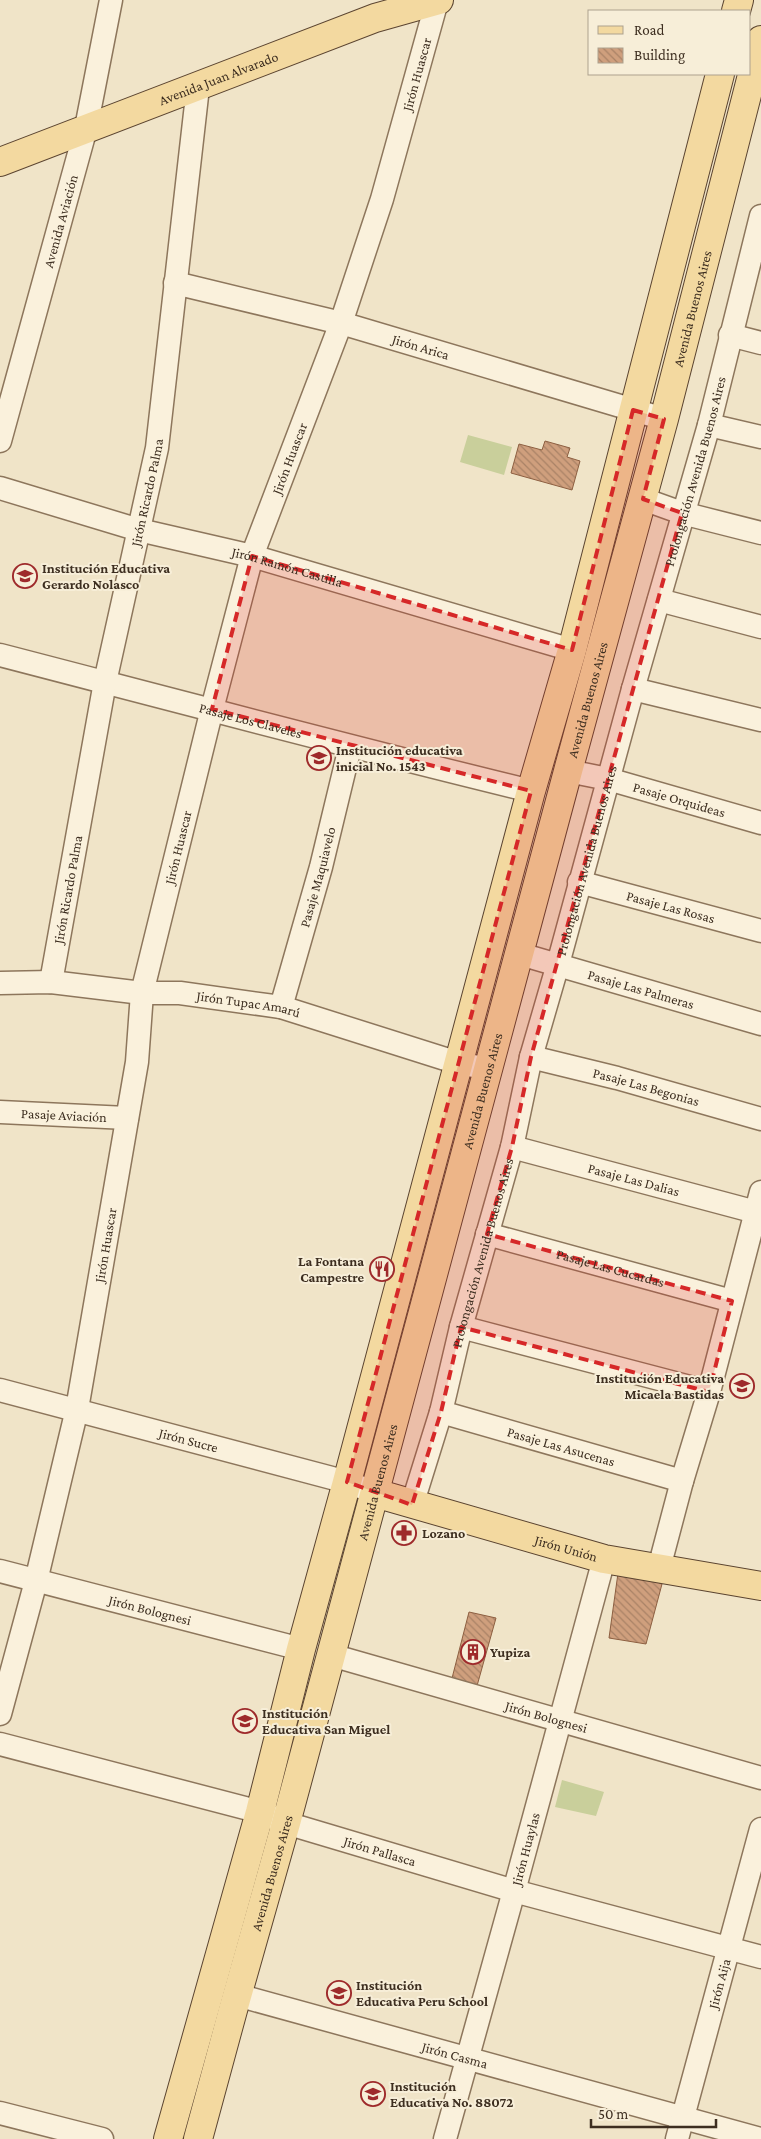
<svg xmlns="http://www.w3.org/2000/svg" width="761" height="2139" viewBox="0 0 761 2139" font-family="'Crimson Pro',serif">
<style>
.park{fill:#c9cf9b}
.building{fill:url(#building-back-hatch);stroke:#8d5f41}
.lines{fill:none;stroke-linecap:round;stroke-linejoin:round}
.minor-casing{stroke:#8d765c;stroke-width:25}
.major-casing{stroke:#5b4430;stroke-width:30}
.minor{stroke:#faf1dc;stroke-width:22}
.major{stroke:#f3d9a0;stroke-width:28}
.marked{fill:#d62828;fill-opacity:0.2;stroke:#d62828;stroke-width:4;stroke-dasharray:10 6;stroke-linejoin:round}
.labels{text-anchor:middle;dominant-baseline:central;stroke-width:4;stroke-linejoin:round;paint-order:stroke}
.street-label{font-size:14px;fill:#3d2e20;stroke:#f7eed8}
.poi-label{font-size:14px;font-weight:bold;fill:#3d2e20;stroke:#f7eed8;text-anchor:start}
</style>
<defs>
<pattern id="building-back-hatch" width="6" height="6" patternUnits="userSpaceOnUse" patternTransform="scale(1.25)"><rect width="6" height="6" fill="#cf9f7d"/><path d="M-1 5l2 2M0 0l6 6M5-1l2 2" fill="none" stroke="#a98266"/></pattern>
</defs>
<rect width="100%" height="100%" fill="#f0e4c8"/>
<path class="park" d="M468,435L512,447L504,475L460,462Z
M562,1780L604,1792L596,1816L555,1807Z"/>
<path class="building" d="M545,441L570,448L567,457L580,461L572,490L511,473L519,444L542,450Z
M619,1566L662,1584L646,1644L609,1638Z
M469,1612L496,1618L475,1693L450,1686Z"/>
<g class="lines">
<defs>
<g id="minor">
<path id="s1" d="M175,283L341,323L664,419"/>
<path d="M730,335L761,343"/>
<path d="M709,425L761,437"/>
<path id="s2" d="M0,441L86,128L111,0"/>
<path id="s3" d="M0,488L139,530L252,556L572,650"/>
<path d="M643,499L682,513L761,533"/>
<path d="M659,600L761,627"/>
<path id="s4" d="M0,655C177,701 354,748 531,791"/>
<path d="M633,689L761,720"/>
<path id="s5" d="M568,771L608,779L761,823"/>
<path id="s6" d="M579,882L761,931"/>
<path id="s7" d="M520,954L761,1024"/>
<path id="s8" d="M51,982L105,682L157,448L198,87"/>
<path id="s9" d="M0,983L51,982L142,993H180L281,1007L458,1063L489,1069"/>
<path id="s10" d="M281,1007L321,867L350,747"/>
<path id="s11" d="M531,1057L617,1078L761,1119"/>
<path id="s12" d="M0,1112L127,1118"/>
<path id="s13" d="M512,1147L756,1212"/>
<path id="s14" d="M487,1234L732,1301"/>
<path d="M461,1327L709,1392"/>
<path id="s15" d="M0,1390L347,1482L363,1488"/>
<path id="s16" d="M441,1412L682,1481"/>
<path id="s17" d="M412,1505L441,1412L461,1327L512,1147L531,1057L558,964L633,689L709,425L761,216"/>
<path d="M659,1568L682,1481L709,1392L761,1192"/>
<path id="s18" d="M0,1571L301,1649"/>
<path id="s19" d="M331,1655L761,1778"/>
<path id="s20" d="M0,1714L36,1581L77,1409L137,1062L142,993L212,709L252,556L341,323L382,199L437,1"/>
<path id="s21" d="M0,1744L260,1812L286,1823L514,1891L761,1957"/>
<path id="s22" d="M237,1995L760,2139"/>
<path d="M0,2113L102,2139"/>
<path id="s23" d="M445,2139L514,1891L604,1559"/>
<path id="s24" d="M677,2139L761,1829"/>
</g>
<g id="major">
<path d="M736,11L739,0"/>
<path id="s25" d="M0,162L375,18L439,0"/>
<path id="s26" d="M375,1493L604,1559L761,1586"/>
<path d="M168,2139L260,1812L301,1649L347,1482L531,791L572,650L720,74"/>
<path id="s27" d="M198,2139L233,2010L286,1823L568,771L664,419L761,40"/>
</g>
</defs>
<use href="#minor" class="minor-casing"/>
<use href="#major" class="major-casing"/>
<use href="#minor" class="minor"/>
<use href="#major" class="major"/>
</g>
<path class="marked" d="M633,410L664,419L643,499L682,513L531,1057L512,1147L487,1234L732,1301L709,1392L461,1327L441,1412L412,1505L347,1482L531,791L212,709L252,556L572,650Z"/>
<defs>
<symbol id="school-ring" viewBox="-11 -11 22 22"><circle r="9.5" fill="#f7eed8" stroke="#9e2a2b" stroke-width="1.5"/><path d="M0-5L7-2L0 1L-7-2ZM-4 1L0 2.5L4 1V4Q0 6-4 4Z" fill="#9e2a2b"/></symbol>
<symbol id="restaurant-ring" viewBox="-11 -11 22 22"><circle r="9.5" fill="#f7eed8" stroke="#9e2a2b" stroke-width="1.5"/><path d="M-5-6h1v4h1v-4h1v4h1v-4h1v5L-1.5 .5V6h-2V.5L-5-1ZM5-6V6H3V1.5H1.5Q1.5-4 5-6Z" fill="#9e2a2b"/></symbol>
<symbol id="pharmacy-ring" viewBox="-11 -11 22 22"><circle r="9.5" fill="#f7eed8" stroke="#9e2a2b" stroke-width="1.5"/><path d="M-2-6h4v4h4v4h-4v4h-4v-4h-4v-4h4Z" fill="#9e2a2b"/></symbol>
<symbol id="building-ring" viewBox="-11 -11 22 22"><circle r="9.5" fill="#f7eed8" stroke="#9e2a2b" stroke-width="1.5"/><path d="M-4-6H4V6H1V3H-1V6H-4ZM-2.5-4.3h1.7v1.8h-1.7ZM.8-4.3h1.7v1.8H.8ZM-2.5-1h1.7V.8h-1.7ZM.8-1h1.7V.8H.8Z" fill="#9e2a2b"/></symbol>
</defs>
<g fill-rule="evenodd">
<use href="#school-ring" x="11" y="562" width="28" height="28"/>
<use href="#school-ring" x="305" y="744" width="28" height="28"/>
<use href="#restaurant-ring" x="368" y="1255" width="28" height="28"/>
<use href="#school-ring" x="728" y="1372" width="28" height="28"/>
<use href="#pharmacy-ring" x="390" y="1519" width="28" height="28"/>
<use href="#building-ring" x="459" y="1638" width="28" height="28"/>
<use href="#school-ring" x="231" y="1707" width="28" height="28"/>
<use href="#school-ring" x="325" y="1979" width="28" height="28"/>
<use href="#school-ring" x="359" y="2080" width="28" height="28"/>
</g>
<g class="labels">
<g class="street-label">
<text stroke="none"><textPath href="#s20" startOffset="1696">Jirón Huascar</textPath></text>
<text stroke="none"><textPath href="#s25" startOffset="234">Avenida Juan Alvarado</textPath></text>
<text stroke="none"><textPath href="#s2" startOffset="228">Avenida Aviación</textPath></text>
<text stroke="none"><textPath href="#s27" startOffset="1896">Avenida Buenos Aires</textPath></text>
<text stroke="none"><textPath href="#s1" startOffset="254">Jirón Arica</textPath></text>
<text stroke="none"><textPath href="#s20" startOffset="1291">Jirón Huascar</textPath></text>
<text stroke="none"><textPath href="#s17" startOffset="1072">Prolongación Avenida Buenos Aires</textPath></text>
<text stroke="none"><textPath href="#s8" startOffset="499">Jirón Ricardo Palma</textPath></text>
<text stroke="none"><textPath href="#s3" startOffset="298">Jirón Ramón Castilla</textPath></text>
<text stroke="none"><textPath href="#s27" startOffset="1491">Avenida Buenos Aires</textPath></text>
<text stroke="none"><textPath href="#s4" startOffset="259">Pasaje Los Claveles</textPath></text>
<text stroke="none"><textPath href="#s5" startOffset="115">Pasaje Orquideas</textPath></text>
<text stroke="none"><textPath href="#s20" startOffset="886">Jirón Huascar</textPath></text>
<text stroke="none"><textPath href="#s17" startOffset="668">Prolongación Avenida Buenos Aires</textPath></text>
<text stroke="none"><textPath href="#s10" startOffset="135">Pasaje Maquiavelo</textPath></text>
<text stroke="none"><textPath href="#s8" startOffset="94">Jirón Ricardo Palma</textPath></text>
<text stroke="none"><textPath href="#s6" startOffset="95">Pasaje Las Rosas</textPath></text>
<text stroke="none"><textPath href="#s7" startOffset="126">Pasaje Las Palmeras</textPath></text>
<text stroke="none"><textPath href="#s9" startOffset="250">Jirón Tupac Amarú</textPath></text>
<text stroke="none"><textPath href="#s11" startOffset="119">Pasaje Las Begonias</textPath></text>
<text stroke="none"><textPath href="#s27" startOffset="1086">Avenida Buenos Aires</textPath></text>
<text stroke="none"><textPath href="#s12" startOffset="64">Pasaje Aviación</textPath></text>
<text stroke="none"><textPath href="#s13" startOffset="126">Pasaje Las Dalias</textPath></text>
<text stroke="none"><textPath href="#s20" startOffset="481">Jirón Huascar</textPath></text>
<text stroke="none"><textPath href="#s17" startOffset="262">Prolongación Avenida Buenos Aires</textPath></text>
<text stroke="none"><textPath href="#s14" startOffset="128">Pasaje Las Cucardas</textPath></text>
<text stroke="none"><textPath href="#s15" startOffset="195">Jirón Sucre</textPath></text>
<text stroke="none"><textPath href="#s16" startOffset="125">Pasaje Las Asucenas</textPath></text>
<text stroke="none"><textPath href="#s27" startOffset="681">Avenida Buenos Aires</textPath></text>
<text stroke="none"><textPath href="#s26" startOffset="199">Jirón Unión</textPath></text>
<text stroke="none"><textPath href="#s18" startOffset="155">Jirón Bolognesi</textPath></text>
<text stroke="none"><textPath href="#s19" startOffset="224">Jirón Bolognesi</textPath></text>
<text stroke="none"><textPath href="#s23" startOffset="301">Jirón Huaylas</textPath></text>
<text stroke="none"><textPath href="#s21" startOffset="395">Jirón Pallasca</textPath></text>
<text stroke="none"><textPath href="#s27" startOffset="276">Avenida Buenos Aires</textPath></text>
<text stroke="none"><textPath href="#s24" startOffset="161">Jirón Aija</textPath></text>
<text stroke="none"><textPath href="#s22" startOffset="226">Jirón Casma</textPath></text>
</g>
<g class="poi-label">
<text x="42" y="568">Institución Educativa<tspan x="42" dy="16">Gerardo Nolasco</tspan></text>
<text x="336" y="750">Institución educativa<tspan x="336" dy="16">inicial No. 1543</tspan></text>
<text x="364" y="1261" text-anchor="end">La Fontana<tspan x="364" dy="16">Campestre</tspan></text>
<text x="724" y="1378" text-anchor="end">Institución Educativa<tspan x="724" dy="16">Micaela Bastidas</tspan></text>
<text x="422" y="1533">Lozano</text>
<text x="490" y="1652">Yupiza</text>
<text x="262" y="1713">Institución<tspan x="262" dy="16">Educativa San Miguel</tspan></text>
<text x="356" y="1985">Institución<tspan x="356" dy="16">Educativa Peru School</tspan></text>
<text x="390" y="2086">Institución<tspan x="390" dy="16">Educativa No. 88072</tspan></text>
</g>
</g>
<rect x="588" y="10" width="162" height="65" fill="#f7eed8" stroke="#ada18e"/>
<rect x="598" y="26" width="25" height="8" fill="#f3d9a0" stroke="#ada18e"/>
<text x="634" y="35" font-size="15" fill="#3d2e20">Road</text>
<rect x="598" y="48" width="25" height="15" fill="url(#building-back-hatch)" stroke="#ada18e"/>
<text x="634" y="60" font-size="15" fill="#3d2e20">Building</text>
<path d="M591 2119v8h125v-8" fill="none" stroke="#3d2e20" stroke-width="2.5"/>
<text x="598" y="2119" font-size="15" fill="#3d2e20" stroke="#f7eed8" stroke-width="4" paint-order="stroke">50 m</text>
</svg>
